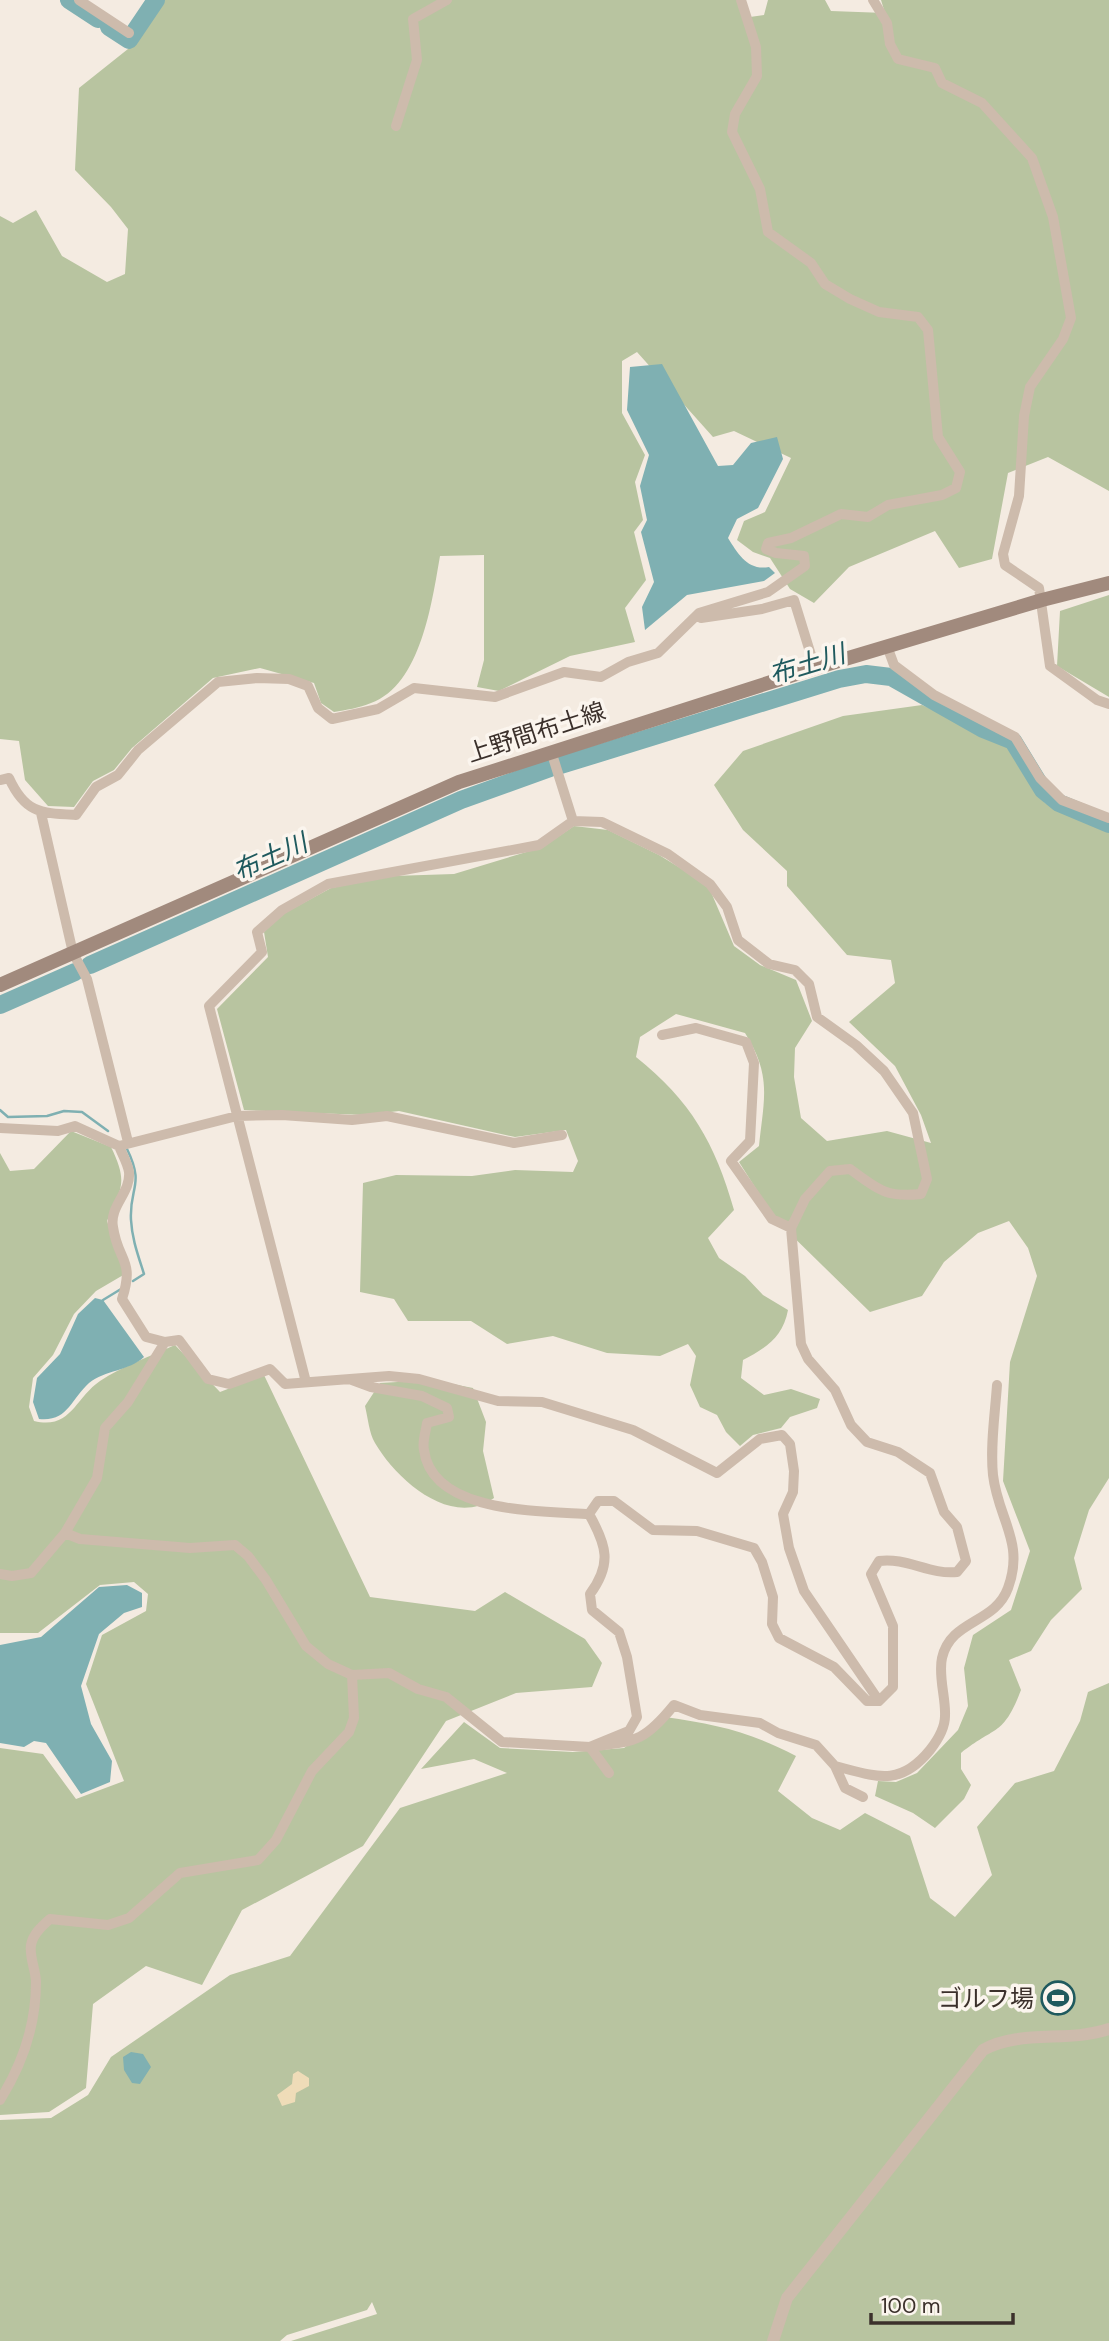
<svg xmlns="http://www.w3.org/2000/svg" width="1109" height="2341" viewBox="0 0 1109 2341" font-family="'DM Sans','Noto Sans JP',sans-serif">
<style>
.green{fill:#b8c4a0}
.sand{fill:#efdcb8}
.water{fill:#7fb0b2}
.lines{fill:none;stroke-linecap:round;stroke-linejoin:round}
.stream{stroke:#7fb0b2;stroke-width:2.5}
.river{stroke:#7fb0b2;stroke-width:18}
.minor{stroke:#cdbbac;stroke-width:10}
.tertiary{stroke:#cdbbac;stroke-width:12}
.secondary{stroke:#a18a7d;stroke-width:14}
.labels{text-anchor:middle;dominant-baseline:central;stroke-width:7;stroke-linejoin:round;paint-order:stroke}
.street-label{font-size:24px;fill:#3b302b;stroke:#fbf5ee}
.poi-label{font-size:24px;fill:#3b302b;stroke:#fbf5ee;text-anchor:end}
.water-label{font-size:26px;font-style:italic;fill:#1f5a5e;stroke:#fbf5ee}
</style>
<rect width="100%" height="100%" fill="#f4ebe1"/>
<path class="green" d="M164,0H737L743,18L764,15L768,0H825L831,11L885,13L881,0H1109V491L1048,457L1008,473L992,559L959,568L935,531L849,567L814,603L790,589L770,558L753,552L737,540L744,521L765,512L791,458L734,431L713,437L637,352L622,361V413L645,455L635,482L643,520L634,532L646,580L625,608L635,642L570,656L499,691L477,687L484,660V555L440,556C432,602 421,685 371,703C359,708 346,710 334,712L321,703L314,683L260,668L213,678L132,748L114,770L93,781L74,807L48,806L25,780L19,741L0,739V216L13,223L36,210L62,256L107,282L125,274L128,229L111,207L75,170L79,88L133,45Z
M1109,595V697L1057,666L1060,611Z
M922,705L1006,744L1045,803L1109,828V1478L1089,1510L1074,1558L1082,1589L1051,1620L1031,1651L1009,1660L1021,1690C1003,1737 996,1725 961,1753V1769L971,1785L964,1799L935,1828L913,1813L875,1796L878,1781L896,1782L917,1773L958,1730L968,1706L964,1668L973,1635L1011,1610L1030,1551L1003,1481L1010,1362L1037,1276L1028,1248L1009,1221L978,1233L944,1262L922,1296L870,1312L775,1219L739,1162L759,1146C764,1098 772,1076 745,1033L676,1014L640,1037L636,1057C691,1101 715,1143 734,1210L708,1238L719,1258L745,1276L763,1295L788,1310C783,1337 766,1348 743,1360L741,1378L764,1395L791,1389L820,1399L817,1408L790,1417L781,1428L753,1435L740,1446L726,1432L717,1415L700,1407L690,1385L696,1356L688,1344L660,1356L607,1353L553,1336L507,1344L471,1321H408L394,1299L360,1292L363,1183L396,1175L472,1176L515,1170L573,1172L578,1161L566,1130L515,1137L399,1111L364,1115L244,1110L217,1009L268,957L264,932L283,914L331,888L393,876L454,874L543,847L574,826L608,830L659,855L708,885L734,946L760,965L796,980L812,1021L795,1048L794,1077L801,1118L827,1141L887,1131L931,1143L921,1115L895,1066L849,1022L895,983L891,960L847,955L787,886V871L743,830L714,785L743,751L843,716Z
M71,1131L111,1147C128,1182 122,1188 107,1221L125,1274L96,1291L74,1314L53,1355L33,1378L29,1407L34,1421C71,1430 75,1398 100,1381C123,1366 151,1356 175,1345L220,1392L264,1375L370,1597L475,1611L505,1592L585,1639L602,1663L592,1687L516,1693L446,1721L363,1846L242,1910L202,1985L146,1966L93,2004L86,2088L49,2112L0,2115V1748L43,1754L76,1799L124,1781L86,1684L102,1635L146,1611L148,1594L134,1582L100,1585L38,1633H0V1153L10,1171L34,1169Z
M432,1380L473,1388L486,1422L483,1451L494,1498C451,1529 396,1479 375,1443C369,1433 368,1418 365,1406L380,1383Z
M1109,1683V2341H291L377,2314L372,2302L367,2310L287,2335L280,2341H0V2120L51,2118L88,2095L111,2057L230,1975L290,1956L400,1808L507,1773L474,1759L421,1769L464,1722L500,1748L573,1752L624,1748L665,1717C715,1724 751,1732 796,1756L778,1791L812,1818L840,1830L865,1813L910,1836L930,1898L955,1917L992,1875L977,1827L1015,1783L1054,1771L1080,1721L1088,1692Z"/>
<path class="sand" d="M298,2071L309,2078V2086L296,2093L295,2102L282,2106L277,2095L292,2084L293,2074Z"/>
<path class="water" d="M662,364L718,466L733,465L751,443L777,437L783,459L758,508L737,519L728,538C738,554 748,571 769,567L775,573L764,581L687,595L645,630L642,607L654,582L641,532L647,520L640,486L649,455L627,410L630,367Z
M95,1298L103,1300L144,1357C129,1371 105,1370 89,1383C71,1399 68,1422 39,1419L33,1402L37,1378L60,1354L78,1314Z
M127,1585L142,1593V1607L124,1613L99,1634L81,1686L91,1724L112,1761L110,1782L81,1794L46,1743L34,1741L24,1747L0,1743V1645L41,1637L99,1587Z
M131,2052L143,2054L151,2067L140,2084L132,2083L124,2070L123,2057Z"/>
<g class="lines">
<path class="stream" d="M0,1110L8,1117L47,1116L64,1111L82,1112L108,1131
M127,1149C145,1186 129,1187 131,1220C132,1239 138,1255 144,1274L133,1281
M103,1300L121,1289"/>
<path class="river" d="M69,0L98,19
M109,27L129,40L156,0
M561,765L839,679L866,674L891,677L983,729L1013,741L1043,790L1059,803L1109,824
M90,965L461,800L550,768
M0,1005L75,972"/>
<path class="minor" d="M79,0L129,33
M873,0L887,23L890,44L898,59L935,68L942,83L982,103L1032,158L1053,217L1071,318L1063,339L1030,387L1024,416L1019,496L1003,554L1005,565L1039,588L1050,666L1097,700L1109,704
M396,126L417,60L413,19L447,0
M701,618L762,609L794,600L815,668
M887,646L894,665L934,695L1015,737L1040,778L1062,800L1109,818
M551,751L573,821
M0,780L9,778C25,813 40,813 76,815L96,787L118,775L138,750L218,682L257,678L289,679L308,686L318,708L332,719L378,709L414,688L495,697L564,672L601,677L628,662L658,653L699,613L768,592L805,566L804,556L776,553L766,549L768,543L791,538L841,514L868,517L888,505L942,495L956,488L960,472L938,437L928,330L918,317L879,312L850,299L825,284L811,263L768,232L760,189L732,132L735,114L757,76L756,47L741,0
M41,813L73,953L87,979L128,1142
M662,1035L696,1028L746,1042L754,1063L750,1141L731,1161L772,1219L791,1228
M0,1128L58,1131L75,1126L119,1146C122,1154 128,1164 129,1172C131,1193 109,1206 113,1227C118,1262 135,1259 122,1299L146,1337L165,1342L179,1340L208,1379L229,1384L270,1369L285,1384L389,1376L419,1379L498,1401L542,1402L633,1430L717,1473L760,1439L782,1435L790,1444L794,1471L793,1492L783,1514L789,1548L804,1591L879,1701
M119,1146L237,1116L282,1115L352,1120L387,1116L514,1143L562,1135
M352,1380L371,1387L422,1396L447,1408L449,1417L427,1423C426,1431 422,1441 424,1450C432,1514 542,1511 589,1514
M306,1382L209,1006L262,952L257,932L282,910L328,884L539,845L573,821L602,822L668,854L710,884L727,907L738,940L769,964L795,970L809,984L817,1017L856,1045L884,1071L913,1113L927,1179L921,1194C886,1198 877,1189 850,1169L830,1171L805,1199L791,1228L801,1344L808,1359L835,1390L851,1425L867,1442L898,1452L930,1473L944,1512L957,1527L966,1561L957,1572C930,1575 906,1557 879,1561L871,1574L893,1626V1687L879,1701H867L834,1667L779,1638L772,1624L773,1597L762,1562L754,1548L697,1531L653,1530L614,1501H598L589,1514
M65,1533L80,1539L190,1548L235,1545L248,1556L266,1580L306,1646L328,1664L352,1675L389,1673L418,1689L446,1697L502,1742L590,1747L629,1731L637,1717L627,1657L619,1632L592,1610L590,1594C612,1564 607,1546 589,1514
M0,1574L12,1576L31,1573L65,1533L97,1478L105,1428L128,1402L165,1342
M835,1766C877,1777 900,1787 930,1750C937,1741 945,1728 945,1716C946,1698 938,1676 942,1658C951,1619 995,1624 1008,1588C1025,1542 998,1519 993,1475C990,1446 995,1414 997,1385
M609,1773L590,1747C636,1741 644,1742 674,1705L700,1715L760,1723L778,1733L816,1745L835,1766L845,1788L863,1797
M0,2100C22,2065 36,2024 36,1982C36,1971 29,1956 31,1945C33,1934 42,1926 50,1919L108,1925L129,1918L180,1873L258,1860L276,1840L312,1771L349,1732L354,1718L352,1675"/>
<path class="tertiary" d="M773,2341L787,2298L983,2050C1020,2029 1069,2043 1109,2029"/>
<path class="secondary" d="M0,985L459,782L815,668L1042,600L1109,583"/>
</g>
<defs>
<symbol id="stadium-ring" viewBox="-11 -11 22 22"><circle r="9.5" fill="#fbf5ee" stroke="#1f5a5e" stroke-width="1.5"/><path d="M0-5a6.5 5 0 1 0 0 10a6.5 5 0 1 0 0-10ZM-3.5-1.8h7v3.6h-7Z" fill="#1f5a5e"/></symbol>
</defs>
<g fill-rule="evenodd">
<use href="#stadium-ring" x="1039" y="1979" width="38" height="38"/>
</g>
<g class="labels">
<g class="street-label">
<text transform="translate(536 732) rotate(-18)">上野間布土線</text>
</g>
<g class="poi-label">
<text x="1034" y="1998">ゴルフ場</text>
</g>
<g class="water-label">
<text transform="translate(807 664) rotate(-17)">布土川</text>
<text transform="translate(270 857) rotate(-24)">布土川</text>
</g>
</g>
<path d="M871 2313v10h142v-10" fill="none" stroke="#3b302b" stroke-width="3.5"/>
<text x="881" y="2313" font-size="21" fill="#3b302b" stroke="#fbf5ee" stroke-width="5" paint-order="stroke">100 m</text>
</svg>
